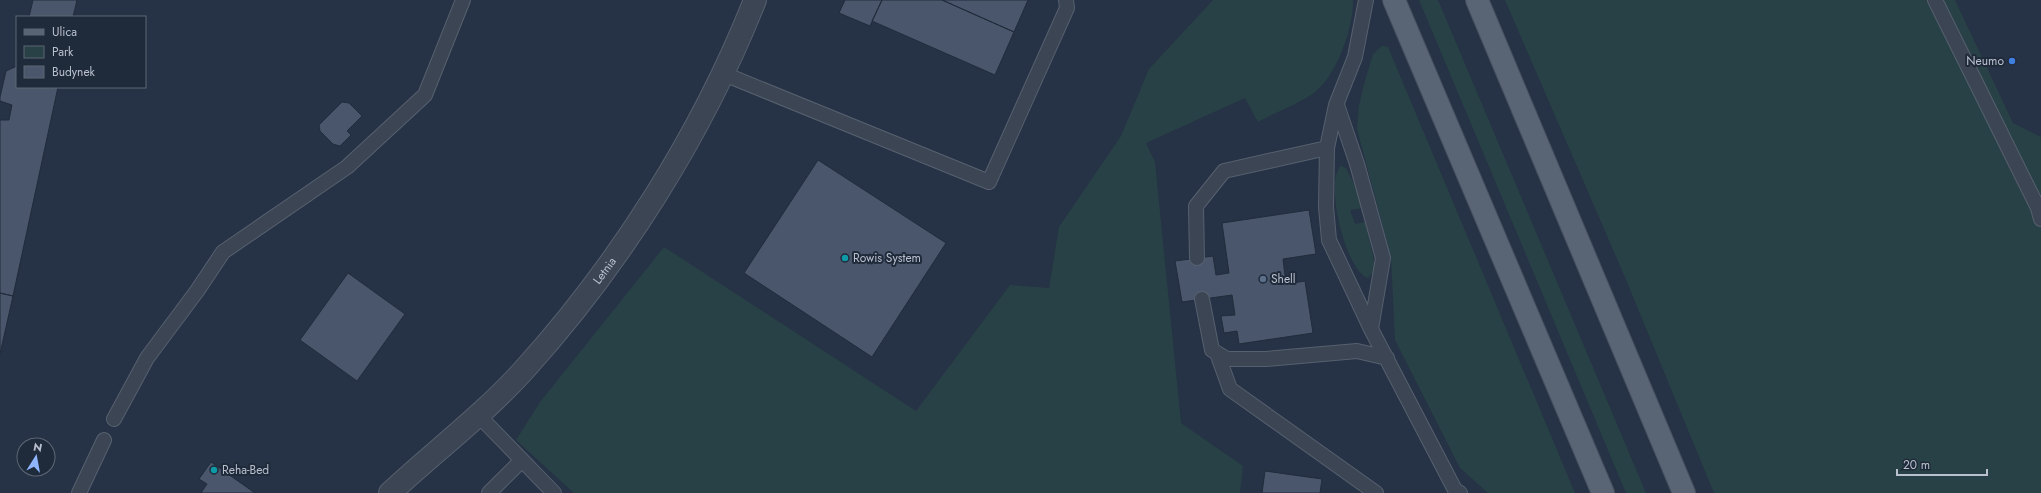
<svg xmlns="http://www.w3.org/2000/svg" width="2041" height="493" viewBox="0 0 2041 493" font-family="Jost,sans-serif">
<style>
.green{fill:#284146}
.building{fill:#4a566b;stroke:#212c3c}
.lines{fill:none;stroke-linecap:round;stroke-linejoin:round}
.service-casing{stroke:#57606f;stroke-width:16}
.minor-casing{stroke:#57606f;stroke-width:24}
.primary-casing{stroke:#454e5e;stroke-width:24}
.service{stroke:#3b4554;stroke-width:14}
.minor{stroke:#3b4554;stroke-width:22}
.primary{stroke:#596474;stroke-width:22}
.shop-dot{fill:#3f7fe0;stroke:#1f2a3a;stroke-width:1.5}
.culture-dot{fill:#0f9aa8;stroke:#1f2a3a;stroke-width:1.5}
.service-dot{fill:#5c6f8a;stroke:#1f2a3a;stroke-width:1.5}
.labels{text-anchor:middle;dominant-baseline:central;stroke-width:4;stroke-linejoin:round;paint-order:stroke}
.poi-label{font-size:12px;fill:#b9c0ce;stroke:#1f2a3a;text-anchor:start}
.street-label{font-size:12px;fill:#b9c0ce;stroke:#1f2a3a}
</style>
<rect width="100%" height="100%" fill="#263245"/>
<path class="green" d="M1213,0H1353C1354,26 1337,75 1315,92C1301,103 1274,113 1258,122L1245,98L1146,143L1155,162L1181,423L1243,466L1240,493H574L516,440L540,402L664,247L916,411L1010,285L1049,288L1059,227L1121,136L1149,69Z
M1419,0H1438L1646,493H1626Z
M1505,0H1955L2013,123L2041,137V493H1714L1624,275Z
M1382,46L1388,47L1575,493H1488L1460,468L1395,340L1391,257L1357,129L1359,105L1366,77L1373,54Z
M1341,166L1346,168L1355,186L1363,208L1350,210L1355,224L1365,222L1375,264V270L1368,278C1345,271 1324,180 1341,166Z"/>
<path class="building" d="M33,0H77L73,17H29Z
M845,0H882L870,26L839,13Z
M882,0H942L1014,32L995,75L872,21Z
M942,0H1028L1014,32Z
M17,66V87H58L13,296L0,293V120H9L12,105L0,101V97L6,71Z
M342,102L349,103L362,116L347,131L351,135L340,146L333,144L320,131L319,125Z
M818,160L946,243L872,357L744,273Z
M1309,210L1316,254L1283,259L1286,284L1305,281L1313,333L1239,344L1237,331L1224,333L1221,316L1235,315L1232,295L1182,302L1175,261L1213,256L1216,275L1229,273L1222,223Z
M348,273L405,314L357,381L300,340Z
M0,293L13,296L0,354Z
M211,462L255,493H201L207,484L199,479Z
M1265,471L1322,479L1320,493H1262Z"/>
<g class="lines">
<defs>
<path id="service" d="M1366,0L1355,57L1336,105L1327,148L1326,207L1329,240L1371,329L1455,490L1460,493
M1935,0L2038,208L2041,219
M724,74L989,182L1067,8L1066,0
M1337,105L1357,164L1383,258L1371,329
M1197,258L1196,206L1224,171L1327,148
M1202,299L1212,350L1227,359H1266L1357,351L1387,358
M1217,353L1230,389L1376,493
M479,416L554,493
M114,419L147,358L197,291L223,252L347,167L425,95L463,0
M79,493L104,440
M489,493L522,460"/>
<g id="minor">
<path id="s1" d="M390,493C434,452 482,416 523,371C620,264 702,134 755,0"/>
</g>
<path id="primary" d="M1394,0L1603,493
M1477,0L1684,493"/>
</defs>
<use href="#service" class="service-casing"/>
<use href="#minor" class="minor-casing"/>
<use href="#primary" class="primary-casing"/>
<use href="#service" class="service"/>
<use href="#minor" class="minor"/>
<use href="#primary" class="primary"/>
</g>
<circle class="shop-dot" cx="2012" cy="61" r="4"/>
<g class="culture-dot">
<circle cx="845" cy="258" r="4"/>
<circle cx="214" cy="470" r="4"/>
</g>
<circle class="service-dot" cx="1263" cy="279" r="4"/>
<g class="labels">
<g class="poi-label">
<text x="2004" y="61" text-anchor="end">Neumo</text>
<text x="853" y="258">Rowis System</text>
<text x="1271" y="279">Shell</text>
<text x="222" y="470">Reha-Bed</text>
</g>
<g class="street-label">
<text stroke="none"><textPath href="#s1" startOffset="310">Letnia</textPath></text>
</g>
</g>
<rect x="16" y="16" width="130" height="72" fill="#1f2a3a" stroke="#5d6675"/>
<rect x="24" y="29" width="20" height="6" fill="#596474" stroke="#5d6675"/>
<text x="52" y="36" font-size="12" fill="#b9c0ce">Ulica</text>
<rect x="24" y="46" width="20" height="12" fill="#284146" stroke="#5d6675"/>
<text x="52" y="56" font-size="12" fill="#b9c0ce">Park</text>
<rect x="24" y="66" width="20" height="12" fill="#4a566b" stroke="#5d6675"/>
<text x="52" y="76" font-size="12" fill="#b9c0ce">Budynek</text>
<g transform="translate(36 457) rotate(11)"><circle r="19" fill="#1f2a3a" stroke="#5d6675"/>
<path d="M0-3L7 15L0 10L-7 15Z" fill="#8fb6fc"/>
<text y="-6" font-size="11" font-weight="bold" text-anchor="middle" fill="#b9c0ce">N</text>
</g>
<path d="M1897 469v6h90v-6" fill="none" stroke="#b9c0ce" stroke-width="2"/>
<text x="1903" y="469" font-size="12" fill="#b9c0ce" stroke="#1f2a3a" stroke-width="3" paint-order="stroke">20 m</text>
</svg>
